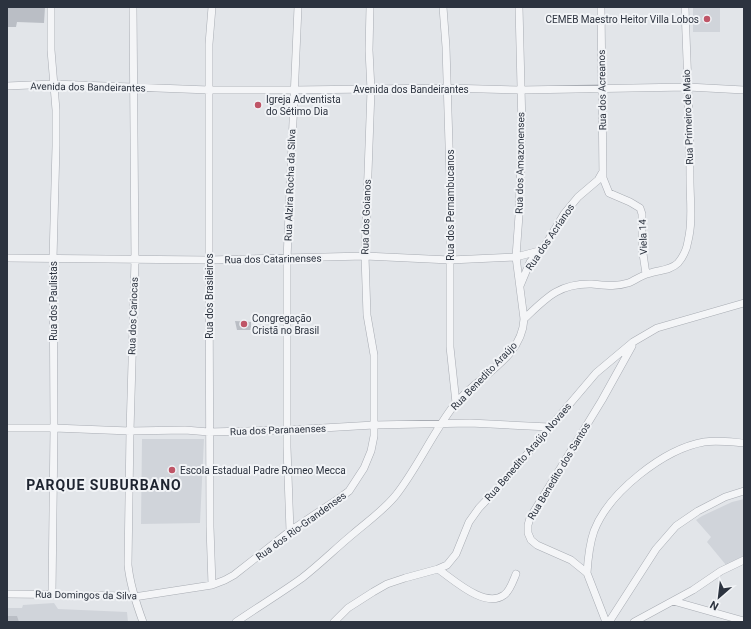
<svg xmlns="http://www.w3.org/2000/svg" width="751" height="629" viewBox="0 0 751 629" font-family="Roboto,sans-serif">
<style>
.built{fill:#d0d4da}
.building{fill:#babec5}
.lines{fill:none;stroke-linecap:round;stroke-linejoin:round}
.minor-casing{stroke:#a8acb3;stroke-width:8}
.minor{stroke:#f4f5f7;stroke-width:7}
.poi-dot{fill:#bf5567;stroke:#f1f3f6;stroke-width:1.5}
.labels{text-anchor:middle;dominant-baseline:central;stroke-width:4;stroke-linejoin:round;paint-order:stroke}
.poi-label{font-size:10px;fill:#2c333f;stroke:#f1f3f6;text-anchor:start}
.street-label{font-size:10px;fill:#2c333f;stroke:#f1f3f6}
.district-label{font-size:14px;font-weight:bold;letter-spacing:1px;fill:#1e2430;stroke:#f1f3f6}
</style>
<rect width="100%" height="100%" fill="#e2e5e9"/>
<path class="built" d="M693,7H720V32H693Z
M142,439H204L200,523L141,524Z
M744,499V556L726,565L707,542L711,537L696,520L702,516L732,502Z
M54,603L58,609L127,612L128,622H7V608H22L23,605Z"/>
<path class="building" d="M7,7H45L44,23L17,22L16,27H7Z
M235,321L251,322V330H237Z
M7,616H17L19,622H7Z"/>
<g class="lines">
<defs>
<path id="minor" d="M51,7V50L56,110V146L53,259L54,428L52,594
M133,7L135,260L130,431L128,565C130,585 136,603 143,622
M443,7L446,47L450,177V347L456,403
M601,7L603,178L609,193L630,202L640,208L642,214V247L646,274
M7,86L53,84L209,90H294L447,88L521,90L688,87L744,90
M7,258L209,260L365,256L450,260L516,257L539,251
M520,286L530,262L546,244L564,214L578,197L598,180L602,173
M524,319C546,298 559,283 592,284C604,285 616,287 628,283C634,281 640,276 647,274C657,270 670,271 678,263C683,257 687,248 688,241C693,222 690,200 690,180C690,123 687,65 685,7
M7,428H54L130,431L185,430L209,432L288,430L374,425L470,423L549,427
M290,531L287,447V259L298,7
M438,569C454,580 485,609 504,595C510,591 513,581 516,574
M587,573C588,558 589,545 594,531C609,492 664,449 704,442C717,440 731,442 744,443
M212,585L210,527L209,260V44L212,7
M7,594L100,595L134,597L212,585L225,580L234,575L290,531L341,497L349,491L364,468L371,451L374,436V355L367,315L365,256L371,90L369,50L370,7
M673,601L744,621
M236,622C258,607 281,593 302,578C320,564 336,548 353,534C367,522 384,510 396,495C418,467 433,432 455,404C478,376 522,359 524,319L516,257L519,215L522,127L519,7
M334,622L348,608L373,592L387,584L405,578L438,569L447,565L456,554L469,522L479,508L500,486L596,373L633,342L657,328L744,303
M606,622L587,573L571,560L537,545L531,540L528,533V525L530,518L602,400L632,346
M609,622L656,549L676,526L698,511L725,497L744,491
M634,622L693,590L721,571L744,560"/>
</defs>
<use href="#minor" class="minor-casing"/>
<use href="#minor" class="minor"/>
</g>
<g class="poi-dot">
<circle cx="707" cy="19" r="4"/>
<circle cx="258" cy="105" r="4"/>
<circle cx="244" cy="324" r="4"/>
<circle cx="172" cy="470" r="4"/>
</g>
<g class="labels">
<g class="poi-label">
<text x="699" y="19" text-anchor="end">CEMEB Maestro Heitor Villa Lobos</text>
<text x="266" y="99">Igreja Adventista<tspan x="266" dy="12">do Sétimo Dia</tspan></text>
<text x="252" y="318">Congregação<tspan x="252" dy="12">Cristã no Brasil</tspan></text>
<text x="180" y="470">Escola Estadual Padre Romeo Mecca</text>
</g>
<g class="street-label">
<text transform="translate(88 87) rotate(1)">Avenida dos Bandeirantes</text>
<text x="411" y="89">Avenida dos Bandeirantes</text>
<text transform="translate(602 90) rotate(-91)">Rua dos Acreanos</text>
<text transform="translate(688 117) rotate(-92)">Rua Primeiro de Maio</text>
<text transform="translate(520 163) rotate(-89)">Rua dos Amazonenses</text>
<text transform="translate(290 185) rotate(-88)">Rua Alzira Rocha da Silva</text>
<text transform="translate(450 205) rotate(-90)">Rua dos Pernambucanos</text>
<text transform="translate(366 217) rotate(-88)">Rua dos Goianos</text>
<text transform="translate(550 237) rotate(-56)">Rua dos Acrianos</text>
<text transform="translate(643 237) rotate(-92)">Viela 14</text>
<text transform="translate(273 259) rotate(-1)">Rua dos Catarinenses</text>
<text transform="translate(209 296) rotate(-90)">Rua dos Brasileiros</text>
<text transform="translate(53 301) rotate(-90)">Rua dos Paulistas</text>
<text transform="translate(133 316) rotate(-88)">Rua dos Cariocas</text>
<text transform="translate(484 376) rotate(-46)">Rua Benedito Araújo</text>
<text transform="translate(278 430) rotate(-2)">Rua dos Paranaenses</text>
<text transform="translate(528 452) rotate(-49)">Rua Benedito Araújo Novaes</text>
<text transform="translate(559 471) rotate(-59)">Rua Benedito dos Santos</text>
<text transform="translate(301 526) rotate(-36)">Rua dos Rio-Grandenses</text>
<text transform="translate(86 595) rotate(1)">Rua Domingos da Silva</text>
</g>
<g class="district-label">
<text x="104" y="485">PARQUE SUBURBANO</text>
</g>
</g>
<rect width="751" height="629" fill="none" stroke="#2c333f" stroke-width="16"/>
<g transform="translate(719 597) rotate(208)" stroke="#f1f3f6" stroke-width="3" paint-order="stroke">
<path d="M0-3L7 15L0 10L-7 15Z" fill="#2c333f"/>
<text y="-6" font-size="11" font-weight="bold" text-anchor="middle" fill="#2c333f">N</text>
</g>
</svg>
